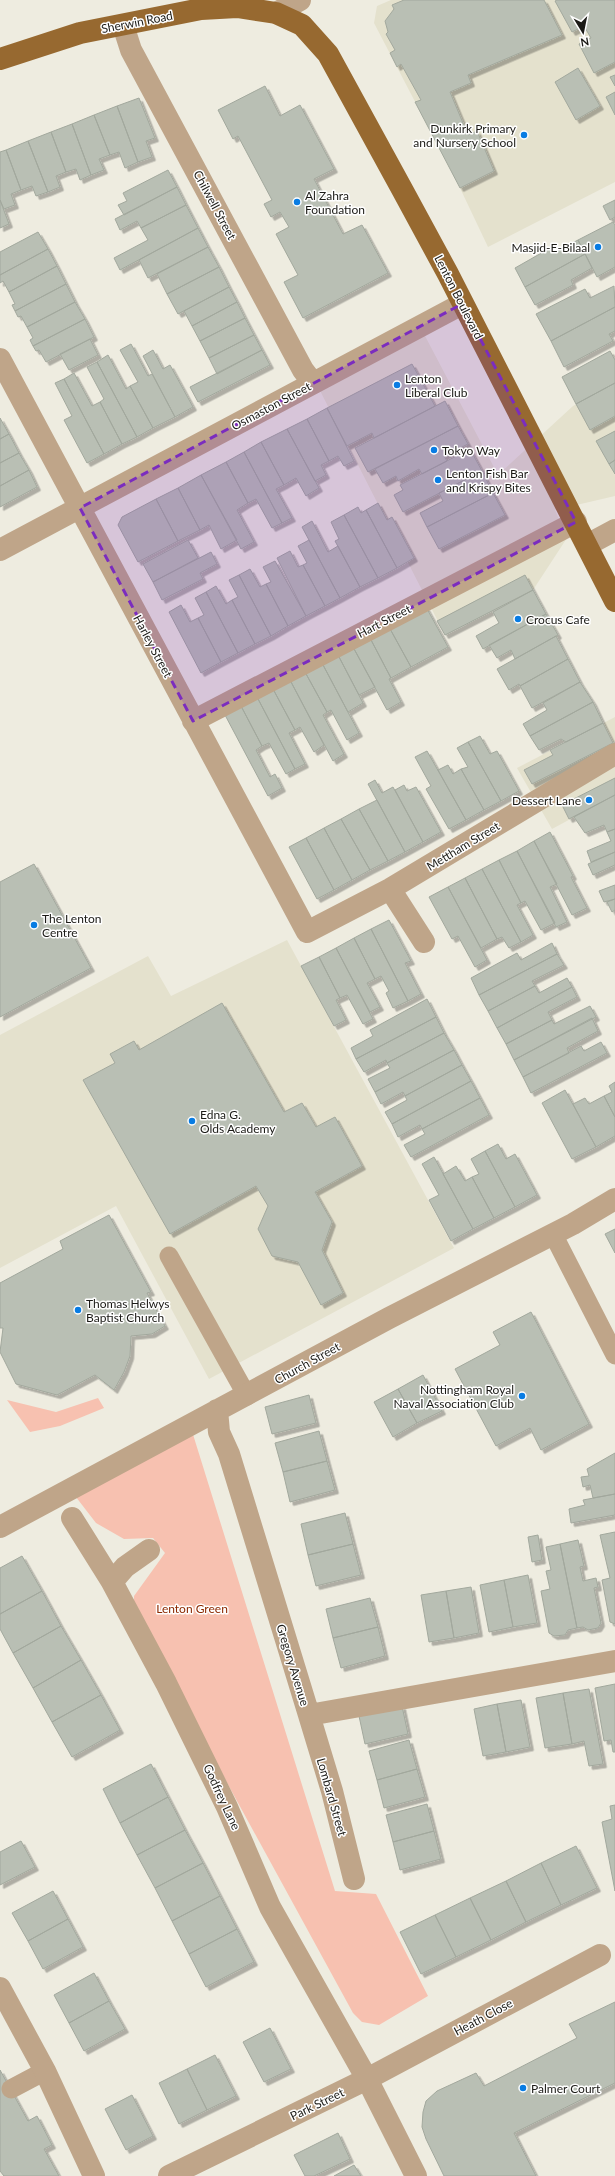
<svg xmlns="http://www.w3.org/2000/svg" width="615" height="2176" viewBox="0 0 615 2176" font-family="Lato,sans-serif">
<style>
.built{fill:#e4e1cd}
.green{fill:#f7c1b0}
.building{fill:#b9bfb4;stroke:#a2a89d;filter:url(#shadow)}
.lines{fill:none;stroke-linecap:round;stroke-linejoin:round}
.lane{stroke:#bfa589;stroke-width:19}
.street{stroke:#bfa589;stroke-width:22}
.primary{stroke:#976930;stroke-width:22}
.marked{fill:#7b2cbf;fill-opacity:0.2;stroke:#7b2cbf;stroke-width:3;stroke-dasharray:8 5;stroke-linejoin:round}
.poi-dot{fill:#087ce3;stroke:#fff;stroke-width:1.5}
.labels{text-anchor:middle;dominant-baseline:central;stroke-width:3;stroke-linejoin:round;paint-order:stroke}
.street-label{font-size:12px;fill:#1b1a16;stroke:#fff}
.poi-label{font-size:12px;fill:#1b1a16;stroke:#fff;text-anchor:start}
.park-label{font-size:12px;fill:#8c2900;stroke:#fff}
</style>
<defs>
<filter id="shadow"><feDropShadow dx="3.5" dy="3.5" stdDeviation="0" flood-color="#0004"/></filter>
</defs>
<rect width="100%" height="100%" fill="#eeece0"/>
<path class="built" d="M391,0H615V182L488,247L460,188L374,23L377,6Z
M424,334L498,475L573,406L615,383V496L555,510L567,538L533,590L445,635L312,375Z
M615,717V795L552,829L517,768Z
M287,940L454,1248L209,1379L116,1206L0,1268V1035L148,956L171,996Z"/>
<path class="green" d="M98,1398L104,1408L60,1426L30,1432L7,1400L56,1412Z
M191,1428L335,1891L376,1894L428,1996L379,2025L362,2022L353,2013L138,1620L134,1606V1596L165,1553L153,1538L124,1539L96,1523L69,1488Z"/>
<path class="building" d="M404,0H544L562,35L468,75L471,83L450,92L468,135L477,131L494,171L460,188L415,102L421,100L401,64L397,67L390,53L395,50L386,34L388,32L385,21L394,9L392,5Z
M557,0H615V62L594,73L579,44L591,38L584,26L572,32L555,1Z
M578,68L600,106L576,120L555,82Z
M615,75V86L610,77Z
M265,86L280,116L300,105L334,169L314,179L343,234L362,225L388,273L303,318L284,282L298,275L276,234L289,227L280,212L271,217L264,204L272,200L238,136L233,139L218,110Z
M615,92V115L606,97Z
M139,98L155,138L146,141L152,157L138,162L117,106Z
M117,106L138,162L125,168L119,152L110,155L94,115Z
M94,115L110,155L99,159L104,170L91,175L72,124Z
M72,124L91,175L80,180L76,169L66,172L51,132Z
M51,132L66,172L56,176L60,187L48,192L28,141Z
M28,141L48,192L36,196L32,186L21,190L6,150Z
M6,150L21,190L11,194L15,205L4,209L0,200V152Z
M168,170L177,187L124,215L118,205L127,201L123,193Z
M177,187L186,205L141,228L137,221L120,230L115,219Z
M0,200L9,224L0,228Z
M615,200V217L610,220L603,206Z
M186,205L198,228L120,270L114,258L148,240L141,228Z
M613,222L615,225V267L597,277L578,240Z
M198,228L208,247L148,278L139,260Z
M38,232L48,249L0,275V252Z
M578,240L585,254L525,287L515,268L552,247L555,252Z
M208,247L219,267L167,294L157,274Z
M48,249L57,266L9,292L3,281L0,283V275Z
M585,254L592,268L571,280L573,285L535,305L525,287Z
M57,266L66,284L15,311L12,305L15,304L9,292Z
M219,267L229,287L178,314L167,294Z
M66,284L75,302L27,327L21,316L18,317L15,311Z
M614,286L615,307L551,341L536,314L585,289L590,298Z
M229,287L237,302L192,326L184,311Z
M75,302L85,319L33,346L30,340L33,338L27,327Z
M237,302L245,318L200,341L192,326Z
M615,307V331L609,334L613,341L564,367L551,341Z
M245,318L254,335L209,358L200,341Z
M85,319L94,337L46,362L39,350L36,351L33,346Z
M254,335L262,350L217,374L209,358Z
M90,339L98,355L69,370L60,354Z
M131,344L148,376L152,374L175,417L153,428L130,386L138,382L120,350Z
M153,350L163,369L170,365L193,407L175,417L143,356Z
M262,350L270,365L198,402L190,387Z
M610,351L615,360V383L576,404L562,377Z
M108,355L126,389L130,386L153,428L137,437L97,362Z
M97,362L137,437L122,444L100,402L104,399L87,367Z
M412,364L435,406L374,438L372,433L347,446L327,408Z
M74,373L92,406L100,402L122,444L104,454L64,379Z
M64,379L104,454L87,463L64,420L72,416L55,383Z
M615,383V416L590,430L576,404Z
M445,401L458,426L368,472L355,448Z
M327,408L354,461L344,466L338,456L329,461L307,419Z
M0,418L9,434L0,439Z
M307,419L329,461L321,465L326,475L315,481L287,429Z
M458,426L468,444L444,456L447,461L422,474L419,469L398,481L396,476L383,483L375,469Z
M287,429L319,488L306,496L296,478L284,485L261,442Z
M615,431V460L609,464L596,441Z
M9,434L19,453L0,463V439Z
M261,442L284,485L276,489L292,518L282,523L244,452Z
M470,449L482,471L403,512L394,495L403,490L400,485Z
M244,452L282,523L272,528L256,499L248,503L226,462Z
M19,453L29,470L0,486V463Z
M615,460V474L609,464Z
M226,462L248,503L237,510L254,542L241,549L201,475Z
M29,470L37,487L0,507V486Z
M482,471L493,493L427,527L420,513L443,501L439,493Z
M201,475L237,540L221,549L209,525L200,530L178,488Z
M178,488L200,530L178,541L156,499Z
M493,493L505,515L439,549L427,527Z
M156,499L178,541L138,562L118,525L122,517Z
M378,503L387,520L392,517L414,558L397,568L366,510Z
M358,507L361,513L366,510L397,568L378,578L344,515Z
M344,515L378,578L360,587L335,541L339,539L331,522Z
M312,521L328,552L338,546L360,587L340,598L302,527Z
M188,540L198,558L153,582L143,564Z
M309,540L340,598L325,606L303,565L307,563L298,546Z
M290,551L298,567L303,565L325,606L306,616L277,558Z
M211,552L217,564L200,573L203,579L162,600L153,582Z
M275,561L306,616L288,626L266,584L271,582L263,567Z
M250,569L260,587L266,584L288,626L271,636L239,575Z
M239,575L271,636L255,644L232,600L238,597L229,580Z
M525,575L533,590L445,635L437,621Z
M216,586L226,604L232,600L255,644L238,653L206,592Z
M533,590L546,614L483,649L476,636L499,623L493,612Z
M206,592L238,653L221,662L198,618L204,615L195,598Z
M181,605L190,622L198,618L221,662L201,673L169,612Z
M426,607L448,647L411,667L389,627Z
M546,614L558,635L515,659L511,650L497,658L489,645Z
M389,627L411,667L391,678L370,638Z
M556,636L568,659L520,686L519,684L509,690L497,669Z
M370,638L391,678L389,679L401,702L387,710L353,647Z
M353,647L375,687L359,695L338,655Z
M338,655L363,703L348,712L322,663Z
M568,659L580,682L532,708L520,686Z
M322,663L359,733L347,740L331,710L327,712L305,672Z
M305,672L327,712L323,715L344,754L333,761L290,680Z
M290,680L324,745L314,752L300,727L295,730L273,689Z
M580,682L593,702L530,736L523,724L547,710L543,703Z
M273,689L295,730L289,733L305,764L295,769L257,697Z
M257,697L295,769L286,774L269,743L262,746L241,706Z
M593,702L603,723L566,742L561,739L539,750L530,736Z
M241,706L262,746L256,750L270,777L275,774L282,788L268,796L225,715Z
M603,723L613,743L532,784L524,770L553,755L550,750Z
M480,736L490,754L497,751L519,791L501,801L468,742Z
M468,742L501,801L484,810L461,769L468,767L457,748Z
M427,751L466,820L449,829L426,789L431,786L415,757Z
M448,765L453,774L461,769L484,810L466,820L438,770Z
M615,778V795L569,819L562,805Z
M375,780L382,793L393,787L423,842L405,852L368,784Z
M404,785L407,791L416,787L441,832L423,842L395,790Z
M615,795V829L607,832L604,825L585,833L574,817Z
M377,800L405,852L388,861L359,809Z
M359,809L388,861L370,870L341,819Z
M341,819L370,870L352,880L324,828Z
M324,828L352,880L334,890L306,838Z
M615,829V852L591,862L587,851L611,841L607,832Z
M550,832L573,876L571,877L587,908L572,915L534,841Z
M306,838L334,890L317,899L289,847Z
M534,841L557,884L550,887L567,922L556,927L517,851Z
M517,851L555,923L541,930L525,901L521,903L499,860Z
M615,852V865L593,875L588,864Z
M499,860L521,903L517,905L533,935L521,942L482,869Z
M34,864L91,968L0,1017V882Z
M482,869L521,942L509,948L502,937L497,939L465,878Z
M465,878L497,939L481,948L448,887Z
M615,885V899L604,902L599,891Z
M448,887L487,960L475,967L458,936L452,939L429,897Z
M615,899V910L612,912L607,902Z
M389,920L411,961L405,963L421,994L408,1001L371,929Z
M371,929L408,1001L393,1008L386,993L389,991L381,976L375,979L354,938Z
M354,938L375,979L367,983L380,1007L370,1012L336,948Z
M552,943L557,954L479,995L471,978L517,953L521,960Z
M336,948L373,1019L363,1024L347,995L340,998L319,957Z
M557,954L564,965L532,981L535,986L488,1011L479,995Z
M319,957L340,998L336,1000L346,1020L334,1026L301,966Z
M567,978L572,987L497,1028L488,1011L535,986L539,993Z
M572,987L577,997L548,1012L552,1020L506,1044L497,1028Z
M427,999L436,1017L356,1059L351,1048L373,1036L370,1030Z
M222,1003L284,1112L302,1103L316,1127L335,1117L362,1166L315,1192L332,1222L322,1250L343,1293L321,1305L298,1262L272,1256L258,1229L268,1206L256,1186L170,1234L83,1080L115,1063L110,1054L134,1041L139,1050Z
M590,1006L596,1017L514,1060L506,1044L552,1020L554,1024Z
M436,1017L444,1033L387,1063L386,1060L364,1072L356,1059Z
M592,1018L598,1031L567,1048L569,1053L523,1077L514,1060Z
M444,1033L454,1050L375,1092L368,1079L390,1068L387,1063Z
M601,1042L607,1053L531,1093L523,1077L581,1046L584,1051Z
M454,1050L462,1065L405,1096L403,1092L381,1104L375,1092Z
M462,1065L471,1081L392,1124L385,1112L407,1100L405,1096Z
M471,1081L480,1098L422,1129L420,1125L398,1137L392,1124Z
M615,1082V1117L604,1096L612,1092L609,1086Z
M565,1090L596,1147L572,1159L542,1103Z
M604,1096L615,1117V1136L596,1147L573,1104L585,1098L589,1104Z
M480,1098L489,1115L411,1157L404,1145L425,1134L422,1129Z
M498,1144L506,1159L515,1154L537,1195L515,1207L485,1151Z
M485,1151L515,1207L494,1218L472,1177L479,1174L471,1159Z
M434,1157L473,1229L451,1241L429,1200L439,1195L422,1164Z
M456,1166L465,1181L472,1177L494,1218L473,1229L443,1174Z
M109,1215L151,1292L147,1293L165,1326L152,1334L131,1336L130,1356L124,1372L114,1390L95,1375L57,1395L16,1384L0,1352L3,1328H0V1283L63,1249L60,1241Z
M615,1229V1253L605,1234Z
M531,1312L589,1424L541,1450L530,1428L496,1446L455,1369L500,1345L493,1332Z
M423,1375L442,1411L417,1423L398,1389Z
M398,1389L417,1423L393,1437L374,1402Z
M309,1395L316,1423L272,1434L265,1407Z
M319,1431L327,1461L283,1472L275,1443Z
M615,1453V1494L593,1498L590,1485L583,1487L581,1477L589,1476L587,1469Z
M327,1461L335,1490L290,1502L283,1472Z
M615,1494V1515L571,1523L569,1509L585,1505L583,1500Z
M345,1513L353,1544L308,1555L301,1524Z
M615,1532V1624L610,1622L602,1580L610,1578L600,1535Z
M538,1535L542,1560L532,1562L528,1537Z
M578,1540L584,1566L580,1567L583,1581L596,1578L598,1587L594,1588L601,1623L598,1628L588,1630L583,1627L577,1628L560,1544Z
M353,1544L361,1575L316,1586L308,1555Z
M560,1544L577,1628L568,1630L565,1635L554,1636L549,1633L541,1591L550,1589L546,1571L551,1570L546,1547Z
M22,1556L42,1591L0,1614V1568Z
M528,1575L537,1623L513,1627L504,1580Z
M504,1580L513,1627L489,1632L480,1585Z
M471,1587L479,1633L454,1638L446,1591Z
M42,1591L61,1626L13,1653L0,1629V1614Z
M446,1591L454,1638L429,1642L421,1595Z
M370,1598L378,1627L333,1638L326,1609Z
M61,1626L81,1660L33,1688L13,1653Z
M378,1627L385,1656L341,1668L333,1638Z
M81,1660L101,1695L52,1722L33,1688Z
M615,1684V1752H613L611,1740L604,1741L595,1688Z
M589,1689L603,1764L589,1766L584,1741L572,1744L563,1693Z
M563,1693L572,1744L545,1748L536,1698Z
M101,1695L120,1730L72,1757L52,1722Z
M521,1700L530,1747L506,1752L497,1704Z
M497,1704L506,1752L483,1756L474,1709Z
M402,1706L408,1734L365,1744L359,1716Z
M409,1740L417,1769L377,1780L369,1751Z
M151,1764L168,1797L120,1823L103,1789Z
M417,1769L425,1797L384,1808L377,1780Z
M168,1797L185,1830L137,1855L120,1823Z
M427,1804L434,1831L393,1842L386,1815Z
M615,1805V1891L602,1822L612,1819L610,1806Z
M185,1830L203,1863L155,1888L137,1855Z
M434,1831L441,1859L400,1870L393,1842Z
M21,1841L35,1867L0,1885V1852Z
M576,1846L597,1888L561,1905L541,1863Z
M203,1863L220,1896L172,1921L155,1888Z
M541,1863L561,1905L526,1922L506,1881Z
M506,1881L526,1922L491,1940L470,1898Z
M53,1891L68,1919L28,1941L12,1913Z
M220,1896L237,1929L189,1954L172,1921Z
M470,1898L491,1940L456,1957L435,1915Z
M435,1915L456,1957L421,1974L400,1932Z
M68,1919L83,1947L43,1969L28,1941Z
M237,1929L254,1962L206,1987L189,1954Z
M94,1973L109,2001L69,2023L54,1995Z
M109,2001L125,2029L84,2051L69,2023Z
M615,2002V2083L514,2133L536,2176H444L426,2139L422,2127L423,2112L426,2101L437,2091L476,2073L484,2086L577,2038L569,2024Z
M270,2028L291,2069L264,2082L243,2042Z
M215,2055L236,2096L207,2110L187,2069Z
M187,2069L207,2110L179,2124L159,2083Z
M0,2070L28,2121L37,2116L52,2145L44,2149L59,2176H4L0,2171Z
M132,2095L153,2136L126,2150L105,2109Z
M338,2133L350,2159L314,2176H305L294,2155Z
M354,2165L361,2176H334Z"/>
<g class="lines">
<path class="lane" d="M553,1234L615,1355
M169,1256L247,1396
M11,2089L45,2071"/>
<path class="street" d="M276,13L300,0
M123,25L131,50L303,370L313,383
M0,359L307,932L390,889L615,754
M587,545L615,530
M0,550L462,304
M193,721L576,522
M390,889L424,942
M217,1410L219,1432L229,1454L309,1715L615,1661
M72,1518L112,1582L166,1683L227,1807L270,1907L367,2079L416,2176
M0,1527L389,1318L573,1224L615,1199
M112,1582L125,1567L149,1550
M309,1715L332,1791L354,1879
M0,1988L45,2071L94,2176
M169,2176L367,2079L600,1955"/>
<path class="primary" d="M0,59L80,33L201,9L237,7L276,13L302,25L328,54L403,191L448,274L615,601"/>
</g>
<path class="marked" d="M462,304L576,522L193,721L80,508Z"/>
<g class="poi-dot">
<circle cx="524" cy="135" r="4"/>
<circle cx="297" cy="202" r="4"/>
<circle cx="598" cy="247" r="4"/>
<circle cx="397" cy="385" r="4"/>
<circle cx="434" cy="450" r="4"/>
<circle cx="438" cy="480" r="4"/>
<circle cx="518" cy="619" r="4"/>
<circle cx="589" cy="800" r="4"/>
<circle cx="34" cy="925" r="4"/>
<circle cx="192" cy="1121" r="4"/>
<circle cx="78" cy="1310" r="4"/>
<circle cx="522" cy="1396" r="4"/>
<circle cx="523" cy="2088" r="4"/>
</g>
<g class="labels">
<g class="street-label">
<text transform="translate(137 22) rotate(-11)">Sherwin Road</text>
<text transform="translate(215 205) rotate(62)">Chilwell Street</text>
<text transform="translate(459 297) rotate(63)">Lenton Boulevard</text>
<text transform="translate(271 406) rotate(-28)">Osmaston Street</text>
<text transform="translate(384 621) rotate(-27)">Hart Street</text>
<text transform="translate(153 646) rotate(62)">Harley Street</text>
<text transform="translate(463 846) rotate(-31)">Mettham Street</text>
<text transform="translate(307 1363) rotate(-29)">Church Street</text>
<text transform="translate(293 1665) rotate(73)">Gregory Avenue</text>
<text transform="translate(222 1797) rotate(65)">Godfrey Lane</text>
<text transform="translate(332 1797) rotate(74)">Lombard Street</text>
<text transform="translate(483 2017) rotate(-28)">Heath Close</text>
<text transform="translate(317 2104) rotate(-26)">Park Street</text>
</g>
<g class="poi-label">
<text x="516" y="128" text-anchor="end">Dunkirk Primary<tspan x="516" dy="14">and Nursery School</tspan></text>
<text x="305" y="195">Al Zahra<tspan x="305" dy="14">Foundation</tspan></text>
<text x="590" y="247" text-anchor="end">Masjid-E-Bilaal</text>
<text x="405" y="378">Lenton<tspan x="405" dy="14">Liberal Club</tspan></text>
<text x="442" y="450">Tokyo Way</text>
<text x="446" y="473">Lenton Fish Bar<tspan x="446" dy="14">and Krispy Bites</tspan></text>
<text x="526" y="619">Crocus Cafe</text>
<text x="581" y="800" text-anchor="end">Dessert Lane</text>
<text x="42" y="918">The Lenton<tspan x="42" dy="14">Centre</tspan></text>
<text x="200" y="1114">Edna G.<tspan x="200" dy="14">Olds Academy</tspan></text>
<text x="86" y="1303">Thomas Helwys<tspan x="86" dy="14">Baptist Church</tspan></text>
<text x="514" y="1389" text-anchor="end">Nottingham Royal<tspan x="514" dy="14">Naval Association Club</tspan></text>
<text x="531" y="2088">Palmer Court</text>
</g>
<g class="park-label">
<text x="192" y="1608">Lenton Green</text>
</g>
</g>
<g transform="translate(583 32) rotate(170)" stroke="#ffffff" stroke-width="3" paint-order="stroke">
<path d="M0-3L7 15L0 10L-7 15Z" fill="#1b1a16"/>
<text y="-6" font-size="11" font-weight="bold" text-anchor="middle" fill="#1b1a16">N</text>
</g>
</svg>
